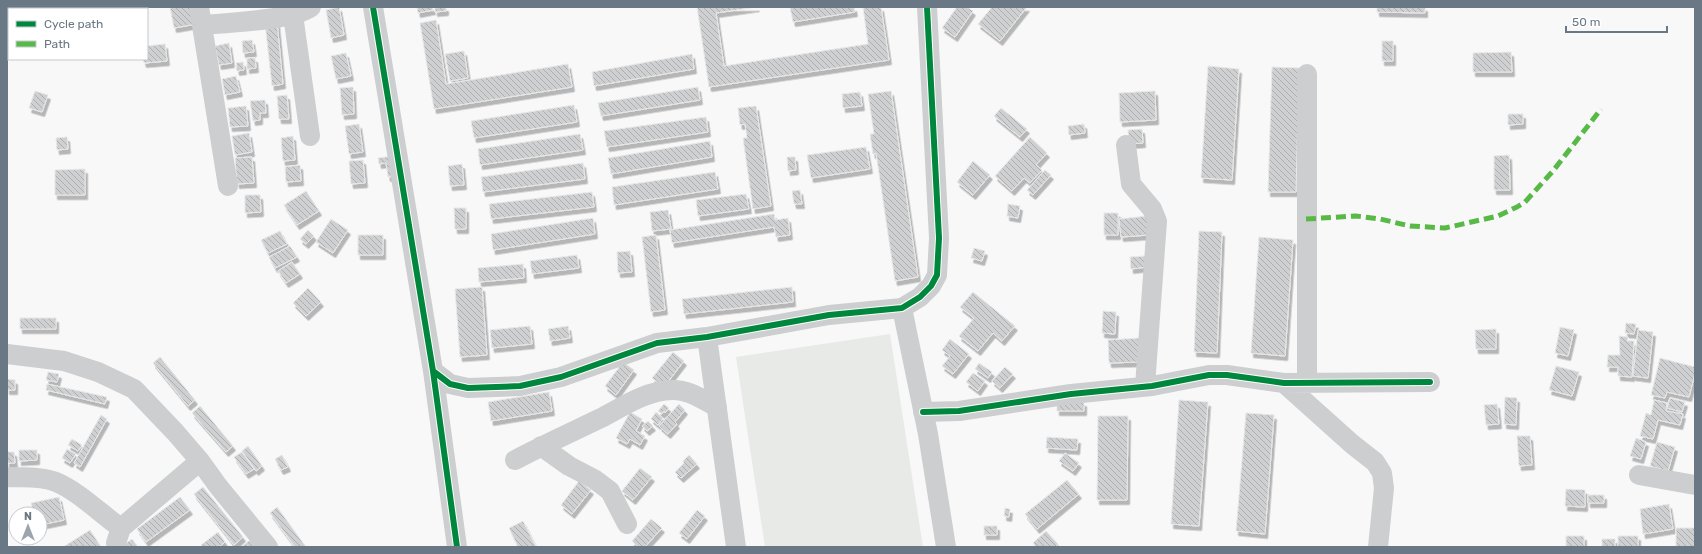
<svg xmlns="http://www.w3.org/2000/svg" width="1702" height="554" viewBox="0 0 1702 554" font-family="Rubik,sans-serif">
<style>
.garden{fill:#e7eae6}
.building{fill:url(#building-back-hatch);stroke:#e8e8e8;filter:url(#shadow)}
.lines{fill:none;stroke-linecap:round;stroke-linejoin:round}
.minor{stroke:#cdcecf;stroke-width:20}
.quiet{stroke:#58b947;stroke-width:5;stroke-dasharray:10 5;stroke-linecap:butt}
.cycleway-casing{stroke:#fff;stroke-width:8}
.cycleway{stroke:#00873e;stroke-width:6}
</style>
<defs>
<pattern id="building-back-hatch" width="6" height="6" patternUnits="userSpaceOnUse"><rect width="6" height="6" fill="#cfd0d1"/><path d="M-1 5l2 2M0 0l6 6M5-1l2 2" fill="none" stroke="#acaeaf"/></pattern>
<filter id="shadow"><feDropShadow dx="2.5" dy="4.5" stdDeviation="0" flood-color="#0004"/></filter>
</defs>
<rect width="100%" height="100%" fill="#f8f8f8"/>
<path class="garden" d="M890,334L923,547H765L736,357Z"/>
<path class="building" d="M66,7H86V9H66Z
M170,7H194L197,24L174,28Z
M339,7L344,35L331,38L326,10Z
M417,7H432L433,10L418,13Z
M435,7H446V11L435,12Z
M697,7H757L716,13L724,66L868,44L863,7H881L889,60L709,87Z
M790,7H854L855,12L793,22Z
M957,7H967L973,11L955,37L942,28Z
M992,7H1027L1000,41L978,24Z
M1377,7H1425V13L1377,12Z
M436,20L446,84L568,64L572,87L434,109L420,23Z
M277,22L283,84L272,86L265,23Z
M252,40L254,52L243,53L242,41Z
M1382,41H1393V61H1382Z
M229,43L232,63L219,65L215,46Z
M165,44L167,61L144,63L143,59H147V46Z
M464,51L468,78L450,81L445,54Z
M1511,52L1512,72H1473V53Z
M346,53L351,76L336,79L331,56Z
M692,54L694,69L594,86L592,72Z
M247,58H255L256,68L247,69Z
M243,62L244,70L237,71L236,63Z
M1208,66L1239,69L1232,180L1201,178Z
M1272,67L1299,68L1296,192H1268Z
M236,76L240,92L225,95L222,79Z
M353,87L354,114L342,115L340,88Z
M698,87L700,100L601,116L598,103Z
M35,91L48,95L42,112L29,108Z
M891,91L918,277L895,281L876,153L873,154L870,134H874L868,94Z
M1155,91L1156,120L1120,122L1119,93Z
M860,92L862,106L843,108L842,94Z
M287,95L289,119H279L277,96Z
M265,100L266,113H260V120L253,121L250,101Z
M574,105L577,122L474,138L471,121Z
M246,106L248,126L230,127L228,108Z
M756,106L771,206L753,209L743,138H747L745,124L740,125L738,108Z
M1001,108L1027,129L1020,137L994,116Z
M1508,114H1523V124L1508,125Z
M706,117L708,132L607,147L604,131Z
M359,124L363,152L349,154L345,126Z
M1084,124L1085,133L1069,135L1068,126Z
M1142,129L1143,143L1129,144L1128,130Z
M249,133L252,152L235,155L232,136Z
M580,134L583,150L480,165L478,149Z
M293,136L295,160L283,161L281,138Z
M67,137L68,149L57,150L56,138Z
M1030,137L1047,153L1036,165L1042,170L1030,183L1024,178L1012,191L995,176Z
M710,141L712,157L611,174L608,158Z
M866,147L870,169L811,178L807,155Z
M1509,155L1510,190H1494V156Z
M393,156L396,176L388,177L386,163L379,164L378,158Z
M252,157L254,183L237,184L235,158Z
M787,157H795L796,170L788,171Z
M363,160L365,183L351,184L349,161Z
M973,161L990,175L973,195L957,182Z
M583,163L585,179L483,192L481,177Z
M462,164L464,185L450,186L448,166Z
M300,165L301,181L286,182L285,167Z
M85,169V195H55V170Z
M1045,170L1051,175L1033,195L1027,190Z
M715,172L718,189L614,205L612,187Z
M800,190L802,204H794L792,191Z
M306,191L319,211L297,225L284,205Z
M592,192L594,207L491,219L489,204Z
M746,194L749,209L698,216L696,200Z
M245,195H260L261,212L245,213Z
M1008,204L1020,206L1018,218L1007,216Z
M454,208H466V229H455Z
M668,210L671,229L652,231L650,212Z
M1104,213H1118V235H1104Z
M774,214L775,220L788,218L790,235L776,237L774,227L672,243L670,230Z
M1147,216L1149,235L1121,237L1119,219Z
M593,218L595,234L493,250L491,234Z
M331,219L348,230L333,253L316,242Z
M308,230L314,236L306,244L300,239Z
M280,231L287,244L268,253L261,240Z
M1199,231L1222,232L1217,353L1194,352Z
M358,235H383V255H358Z
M656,235L665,310L651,312L642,237Z
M1259,237L1293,240L1285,356L1251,353Z
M290,246L297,257L275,268L269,257Z
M974,248L985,251L982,261L971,258Z
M630,251L632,272L618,273L617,252Z
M577,255L579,268L532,274L530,261Z
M1145,256L1147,267L1131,269L1130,257Z
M292,262L300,274L286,283L278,271Z
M523,264L524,278L479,282L478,268Z
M482,287L487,355L460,357L455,289Z
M792,287L793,302L684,314L682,299Z
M308,288L321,302L306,316L293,303Z
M973,292L1015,326L1002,341L993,333L978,351L959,336L974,318L960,307Z
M1103,311L1116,312L1115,334L1102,333Z
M20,318H56V329H20Z
M1626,323L1636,324L1634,334L1625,333Z
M530,326L532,344L492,348L490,330Z
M568,326L570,338L550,341L548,329Z
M1560,327L1574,330L1568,356L1555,353Z
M1496,329V349H1476L1475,330Z
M1638,330L1653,332L1648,378L1633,376Z
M1619,336L1628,337L1627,341H1634L1632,377L1618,376V367H1607L1608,355H1620Z
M1139,338L1140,362L1109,363L1108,340Z
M950,339L969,354L953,374L942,366L950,356L942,350Z
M673,352L684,361L664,387L652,378Z
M160,357L195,400L188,406L153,363Z
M1660,358L1695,367V373L1689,397L1667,392L1665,398L1651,395Z
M623,362L634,370L616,395L605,386Z
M979,363L992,372L988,378L975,369Z
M1556,366L1579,372L1572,396L1549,390Z
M1005,367L1013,374L1000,388L992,381Z
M48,372L59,374L57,382L46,380Z
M973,373L985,381L978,391L966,382Z
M7,379L15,380V390H7Z
M47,384L107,397L105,404L46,390Z
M549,392L552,411L491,421L488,402Z
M1505,397L1517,398L1516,425L1504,424Z
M1670,398L1685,402L1682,412L1667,408Z
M1179,400L1208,402L1199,526L1171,524Z
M1654,400L1667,403L1666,411L1683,414L1680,425L1658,420L1653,439L1640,436L1646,413L1651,415Z
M1057,402H1084V411H1057Z
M664,404L669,408L665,413L664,411L662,414L658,411Z
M679,404L685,410L675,422L677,424L668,434L659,426Z
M1497,404L1499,424L1486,425L1484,405Z
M200,406L233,446L226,452L192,413Z
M630,412L642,419L636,431L645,436L640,445L630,439L627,444L616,438Z
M656,412L663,418L658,425L651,419Z
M1246,413L1274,415L1265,534L1236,531Z
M101,415L107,419L80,467L74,463Z
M1098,416H1128L1127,500H1097Z
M648,421L653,426L647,431L642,426Z
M1517,436H1530L1532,465L1519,466Z
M1047,437L1078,439L1077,450L1046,448Z
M1636,438L1646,442L1641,459L1630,456Z
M72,439L82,445L78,451L68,445Z
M1657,442L1675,447L1668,471L1650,466Z
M248,446L262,466L256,471L242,451Z
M67,449L76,454L70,463L62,458Z
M19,450H37V460L19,461Z
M7,452H14L15,463H7Z
M242,452L254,469L246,474L234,457Z
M1065,453L1079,463L1073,471L1059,461Z
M282,455L288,467L281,470L275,459Z
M689,455L697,464L681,478L675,472L684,463L683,461Z
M640,468L652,477L633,500L622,491Z
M1067,480L1079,494L1037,529L1025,514Z
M579,481L591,490L572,514L561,505Z
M203,487L243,537L234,545L194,494Z
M1566,489L1585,490V507L1565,506Z
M1588,495H1604V503H1588Z
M59,497L64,520L40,525V514H34L31,503Z
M180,497L190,510L146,542L137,529Z
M1669,504L1673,529L1643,534L1640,509Z
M277,507L306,547H295L270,513Z
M1005,508L1010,509L1009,517L1004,516Z
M697,510L705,516L687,539L679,533Z
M651,519L662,528L645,547H638L632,541Z
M523,521L536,547H518L509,528Z
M984,526H997V535H984Z
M1676,528H1695V547H1676Z
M90,530L101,547H63Z
M1046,531L1058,544L1055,547H1036L1033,543Z
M218,532L225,542L219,547H203L201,545Z
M1566,536H1584V547H1566Z
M1618,536H1638V547H1618Z
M132,539L138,547H123L122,546Z
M1602,539H1615V547H1602Z
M250,540L256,547H241Z"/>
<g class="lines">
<path class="minor" d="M199,7L228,186
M373,7L433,371L457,547
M293,15L310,136
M202,25C226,23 294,20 311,7
M1307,74V382
M1126,145L1131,184L1152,209L1157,221L1145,386
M902,308L928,434L946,547
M707,337L736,547
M7,354L64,361L98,372L134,389L175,432L200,461L218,486L268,547
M433,371L450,384L468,388L520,386L561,377L657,343L707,337L829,315L902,308L920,297L931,286L937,275L939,238L927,7
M1284,383L1352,444L1375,462L1382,473L1384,488L1378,547
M923,412L959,411L1071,394L1152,386L1209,375H1227L1284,383L1430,382
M541,446L569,466L594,479L610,491L627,524
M515,460C543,445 572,432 601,418C624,406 645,391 672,390C688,389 703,400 717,407
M1639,475L1695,485
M7,477C23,478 41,476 56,482C78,491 101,514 121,528
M117,547L116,543L121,528L200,461"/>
<path class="quiet" d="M1306,219L1356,216L1380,219L1410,226L1445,228L1498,216L1517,207L1525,202L1553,171L1601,109"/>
<defs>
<path id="cycleway" d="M373,7L433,371L457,547
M433,371L450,384L468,388L520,386L561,377L657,343L707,337L829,315L902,308L920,297L931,286L937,275L939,238L927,7
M923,412L959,411L1071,394L1152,386L1209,375H1227L1284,383L1430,382"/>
</defs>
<use href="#cycleway" class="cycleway-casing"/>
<use href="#cycleway" class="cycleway"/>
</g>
<rect width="1702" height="554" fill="none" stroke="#6a7886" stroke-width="16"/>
<rect x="8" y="8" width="140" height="52" fill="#ffffff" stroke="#c3c9cf"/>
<rect x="16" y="21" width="20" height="6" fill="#00873e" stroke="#c3c9cf"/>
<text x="44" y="28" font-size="12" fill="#6a7886">Cycle path</text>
<rect x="16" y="41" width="20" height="6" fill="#58b947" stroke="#c3c9cf"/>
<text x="44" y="48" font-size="12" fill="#6a7886">Path</text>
<g transform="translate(28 526)"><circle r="19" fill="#ffffff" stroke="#c3c9cf"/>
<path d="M0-3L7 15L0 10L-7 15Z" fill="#9ca5ae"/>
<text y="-6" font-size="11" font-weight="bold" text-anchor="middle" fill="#6a7886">N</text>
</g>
<path d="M1566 26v6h101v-6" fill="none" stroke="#6a7886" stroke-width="2"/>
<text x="1572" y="26" font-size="12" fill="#6a7886" stroke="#ffffff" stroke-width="3" paint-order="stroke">50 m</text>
</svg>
